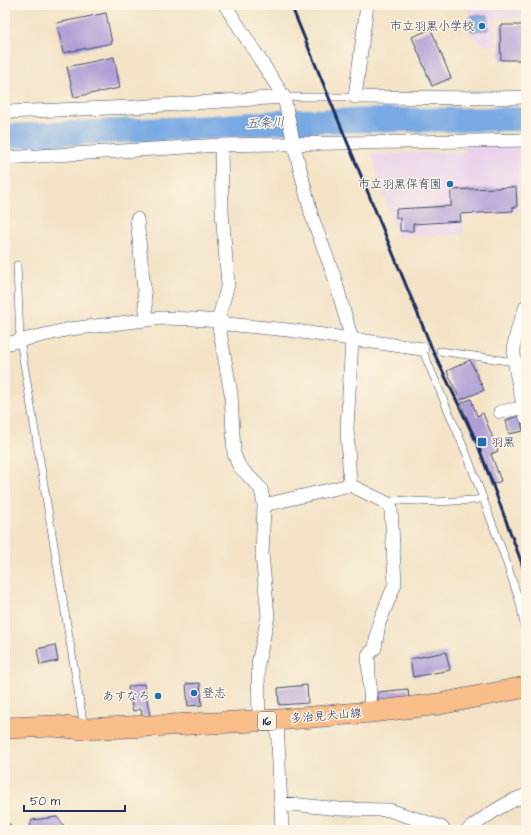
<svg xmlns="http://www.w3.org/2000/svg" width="531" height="835" viewBox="0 0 531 835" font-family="'Architects Daughter','Klee One',sans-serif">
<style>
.built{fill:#ead1ec}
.water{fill:#78a9e3;stroke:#4a6ca0}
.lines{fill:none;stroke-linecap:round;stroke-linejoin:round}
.river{stroke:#78a9e3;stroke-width:24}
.building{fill:#af9ed5}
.service-casing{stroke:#3b4a6d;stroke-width:8}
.minor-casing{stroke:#3b4a6d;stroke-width:14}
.primary-casing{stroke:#3b4a6d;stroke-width:22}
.service{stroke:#fff;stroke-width:7}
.minor{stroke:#fff;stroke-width:13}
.primary{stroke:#f8bd89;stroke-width:21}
.rail{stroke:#1b2f5e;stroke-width:3}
.poi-dot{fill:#1f6fb2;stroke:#fcf5e5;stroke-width:1.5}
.labels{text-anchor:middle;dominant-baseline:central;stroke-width:3;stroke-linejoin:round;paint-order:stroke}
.shield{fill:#fcf5e5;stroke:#5e6a86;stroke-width:1}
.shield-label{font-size:11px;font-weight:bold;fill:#1b2f5e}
.poi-label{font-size:12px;fill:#1b2f5e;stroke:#fcf5e5;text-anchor:end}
.street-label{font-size:12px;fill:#1b2f5e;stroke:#fcf5e5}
.water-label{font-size:13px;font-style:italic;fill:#375486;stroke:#fcf5e5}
</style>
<rect width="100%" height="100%" fill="#fcf5e5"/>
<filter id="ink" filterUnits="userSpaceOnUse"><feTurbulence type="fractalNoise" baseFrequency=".025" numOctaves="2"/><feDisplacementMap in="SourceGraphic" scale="8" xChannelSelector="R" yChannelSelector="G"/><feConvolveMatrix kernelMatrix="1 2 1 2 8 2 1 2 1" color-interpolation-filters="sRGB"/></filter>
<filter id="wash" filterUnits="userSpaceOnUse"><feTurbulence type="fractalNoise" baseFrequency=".012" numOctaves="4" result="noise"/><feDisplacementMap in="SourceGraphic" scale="16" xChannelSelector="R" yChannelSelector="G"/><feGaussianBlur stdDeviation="0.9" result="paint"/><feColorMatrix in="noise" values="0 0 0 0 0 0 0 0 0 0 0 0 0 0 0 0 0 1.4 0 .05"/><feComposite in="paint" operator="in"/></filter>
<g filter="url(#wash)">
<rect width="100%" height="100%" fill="#f3e2c5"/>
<path class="built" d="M469,5H526V18H496V46H487L470,35Z
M519,143L518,213L464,216V234L397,237L371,154L464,152V145Z"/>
<path class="water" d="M488,15V30L471,31V16Z"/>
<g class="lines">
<path class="river" d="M5,136L211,127L290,121L526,119"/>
</g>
<g id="blocks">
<path class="building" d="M106,13L112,43L63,53L57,23Z
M500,25H526V60H501Z
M431,29L451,78L432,86L412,37Z
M114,57L120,88L74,97L67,67Z
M516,187L517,207H513V211L460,214L461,221L413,224V231H400V218H396V209L451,206V190Z
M470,360L484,390L460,400L447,371Z
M471,399L477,416L483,413L498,451L491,454L501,481L494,484L461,403Z
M520,416L523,431L509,434L506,420Z
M55,645L58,661L40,665L37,649Z
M446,652L450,670L413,677L410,659Z
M200,683L202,705L188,706L186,684Z
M144,684L150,716L142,717L141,709L133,711L128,687Z
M307,685L308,703L279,705L278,688Z
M408,689L409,698L378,701V692Z
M57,817L65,827L66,830H29L32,820Z
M10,824V830H5V825Z"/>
</g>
</g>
<g filter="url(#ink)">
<use href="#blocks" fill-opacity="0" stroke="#3b4a6d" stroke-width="1"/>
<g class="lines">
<defs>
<path id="service" d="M284,97H355
M17,265L20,340L84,727
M422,349L467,455L505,558L520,603L526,635
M440,351L515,362H526
M389,504L395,500L435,502L476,500L483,498"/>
<path id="minor" d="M225,5L284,97L294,145L312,217L334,276L352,340L347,428L350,485
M367,5L355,97L496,98L526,97
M5,112L134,107L284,97
M221,145L222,212L228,284L218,321L231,394L234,454L239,466L261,489L264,505L262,554L268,616L258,664L259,721
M5,158L221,145L526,140
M137,219L147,320
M526,306C521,320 514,336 514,351C514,374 522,395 526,418
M5,344L70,329L162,318L193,319L218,321L227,324L288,330L422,349
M500,412L526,407
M264,505L350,485L389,504L391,508L395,584L379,623L375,648L368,655L371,712
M277,720L282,830
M281,803L339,809L389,810L441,827L444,830
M468,830C486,816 504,803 526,795"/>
<path id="primary" d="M5,728L54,726L84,729L277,720L371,712L439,704L526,687"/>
</defs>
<use href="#service" class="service-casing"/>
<use href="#minor" class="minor-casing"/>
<use href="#primary" class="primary-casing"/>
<use href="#service" class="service"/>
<use href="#minor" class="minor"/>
<use href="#primary" class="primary"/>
<path class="rail" d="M291,5L433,351L477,443L521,561L526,577"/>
</g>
</g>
<g class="poi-dot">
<circle cx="482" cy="26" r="4"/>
<circle cx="450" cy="184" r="4"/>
<rect x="477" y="437" width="10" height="10" rx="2"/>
<circle cx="194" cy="693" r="4"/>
<circle cx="158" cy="696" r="4"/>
</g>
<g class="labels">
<rect class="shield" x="258" y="712" width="18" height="18" rx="3"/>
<g class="shield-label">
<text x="267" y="721">16</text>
</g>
<g class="poi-label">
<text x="474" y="26">市立羽黒小学校</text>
<text x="442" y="184">市立羽黒保育園</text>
<text x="491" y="442" text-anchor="start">羽黒</text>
<text x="202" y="693" text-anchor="start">登志</text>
<text x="150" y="696">あすなろ</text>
</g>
<g class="street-label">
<text transform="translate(326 716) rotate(-5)">多治見犬山線</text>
</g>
<g class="water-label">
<text transform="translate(265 123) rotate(-3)">五条川</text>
</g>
</g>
<rect width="531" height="835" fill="none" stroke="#fcf5e5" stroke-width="20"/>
<path d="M24 805v6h101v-6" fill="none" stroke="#1b2f5e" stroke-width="2"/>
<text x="30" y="805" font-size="12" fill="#1b2f5e" stroke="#fcf5e5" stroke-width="3" paint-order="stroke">50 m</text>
</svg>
